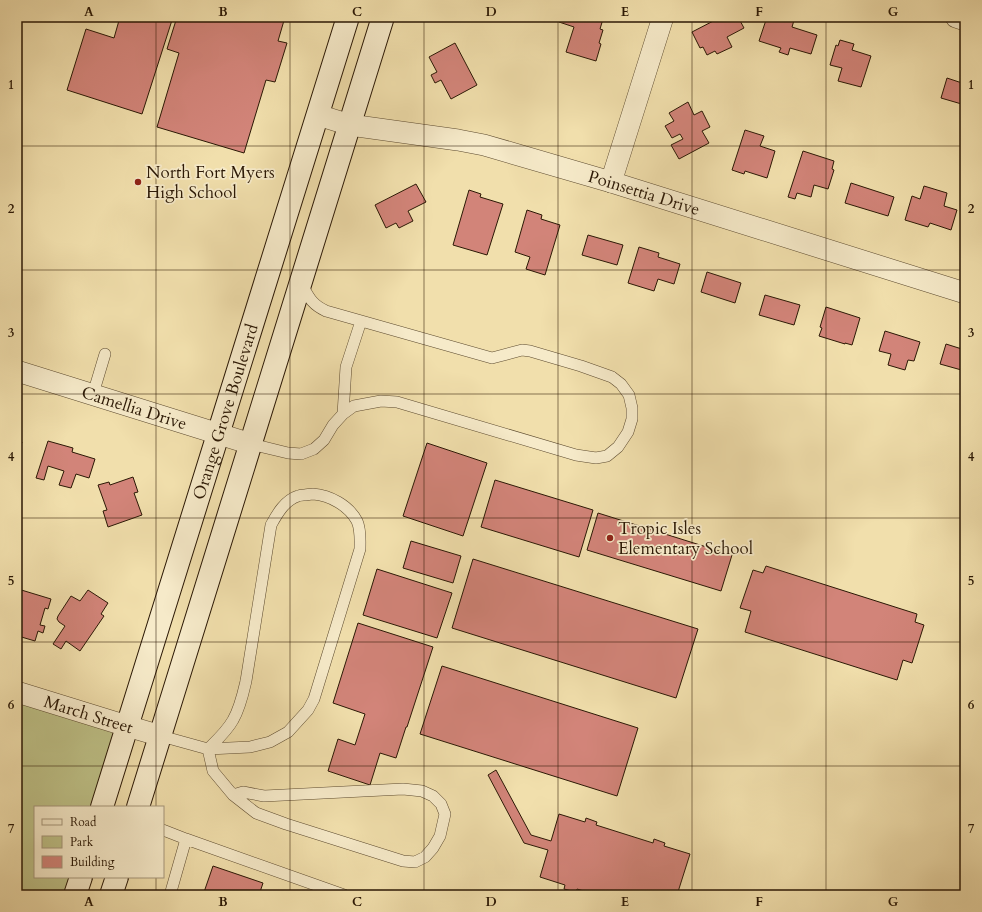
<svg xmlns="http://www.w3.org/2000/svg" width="982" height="912" viewBox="0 0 982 912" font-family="Cardo,serif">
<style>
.green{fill:#bec187;stroke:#746c46}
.building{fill:#d28479;stroke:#2b1805}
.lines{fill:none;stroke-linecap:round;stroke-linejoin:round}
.lane-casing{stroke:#5c4a2f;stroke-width:12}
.street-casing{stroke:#5c4a2f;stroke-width:22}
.secondary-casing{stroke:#2b1805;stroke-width:24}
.lane{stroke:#f6eac9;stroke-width:11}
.street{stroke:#f6eac9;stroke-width:21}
.secondary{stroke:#f6eac9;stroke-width:22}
.grid{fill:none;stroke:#2b1805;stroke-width:1;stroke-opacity:0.55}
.poi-dot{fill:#8f2418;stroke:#f6eac9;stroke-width:1.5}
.labels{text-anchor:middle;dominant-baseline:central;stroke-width:3.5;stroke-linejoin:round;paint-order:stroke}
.poi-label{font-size:17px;fill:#2b1805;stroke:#f6eac9;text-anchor:start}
.street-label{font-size:17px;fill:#2b1805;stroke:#f6eac9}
.neatline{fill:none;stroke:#2b1805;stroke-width:1.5}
.grid-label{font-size:13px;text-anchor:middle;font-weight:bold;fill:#2b1805}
</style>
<rect width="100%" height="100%" fill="#f1dfac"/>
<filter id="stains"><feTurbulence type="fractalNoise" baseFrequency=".005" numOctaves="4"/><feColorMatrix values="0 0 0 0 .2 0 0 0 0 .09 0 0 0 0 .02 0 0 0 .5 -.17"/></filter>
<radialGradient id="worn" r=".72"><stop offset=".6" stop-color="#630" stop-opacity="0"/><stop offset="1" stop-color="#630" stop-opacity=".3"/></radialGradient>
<path class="green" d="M17,685L120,716L92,807H35V877H70L64,895H17Z"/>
<path class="building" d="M120,17H173L142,114L67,90L86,29L114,38Z
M177,17H285L278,41L287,43L275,82L266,80L244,153L157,127L179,53L167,49Z
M560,17H598L603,19L600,29L603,30L599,43L601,44L596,61L566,52L574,27L559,22Z
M721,17H738L744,28L727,37L732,47L717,54L715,51L707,55L703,47L700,48L692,32Z
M767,17H795L792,27L817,35L811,54L790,48L788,55L779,52L781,48L759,41Z
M840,40L854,44L852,50L871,56L861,87L838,81L842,68L830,65L836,45L838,46Z
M455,43L477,85L451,99L441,80L435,83L431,75L437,72L429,57Z
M947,78L965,84V105L941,98Z
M688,102L694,115L702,111L710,127L702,131L709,143L679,159L671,145L683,139L680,134L672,138L665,126L674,121L669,113Z
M745,130L764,136L760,146L775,151L767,178L745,171L744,174L732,170Z
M803,151L834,161L832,169L834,170L828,189L814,185L811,197L797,193L795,199L788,197Z
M851,183L894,197L888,216L845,203Z
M416,184L426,202L408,211L413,221L399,228L396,223L386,228L375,205Z
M924,186L947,193L944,206L957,210L951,230L930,223L928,227L905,220L912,196L920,199Z
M469,190L481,194L480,197L503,204L487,255L453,245Z
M527,210L542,215L541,219L560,225L545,275L526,269L530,257L515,252Z
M588,235L623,245L617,265L582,255Z
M639,247L659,253L658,257L680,264L674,284L658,279L654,291L628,283Z
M707,272L741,283L735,303L701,292Z
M765,295L800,305L794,325L759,315Z
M826,307L860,318L852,345L845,343V344L819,336L822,328L820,327Z
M885,331L920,342L914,361L908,360L905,370L888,365L891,354L879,351Z
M946,344L965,350V371L940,364Z
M17,440L22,442L17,458Z
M48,441L73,448L72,452L95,459L89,478L76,474L71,488L59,485L64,471L48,466L44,480L36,478Z
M427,443L487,463L463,536L403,516Z
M133,477L138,492L134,493L142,515L108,527L103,511L107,510L98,485L109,482L110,485Z
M495,480L593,510L579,557L481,527Z
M598,513L732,555L721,591L587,550Z
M411,541L461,556L453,583L403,568Z
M473,559L698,629L676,698L452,628Z
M766,566L917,614L915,622L924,625L912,663L903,660L897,680L745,632L751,611L740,608L753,570L763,573Z
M377,569L452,593L437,638L363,615Z
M17,587L18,589L51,599L48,609L45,608L40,625L45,626L43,633L38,631L35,641L18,636L20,629H17Z
M88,590L108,603L101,614L104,616L80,651L66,641L61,649L53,644L65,626L59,622L57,619L58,616L71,596L80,601Z
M358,623L433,647L407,727H406L396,758L380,753L370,785L328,771L338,739L355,745L365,714L333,703Z
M442,666L638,728L617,796L420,734Z
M496,770L531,835L551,841L559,814L585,822L586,818L597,822L596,825L653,843L654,839L665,843L664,846L690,854L677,895H597L577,889L576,892L564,889L565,885L540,877L548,850L524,843L488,775Z
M213,866L263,883L259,895H203Z"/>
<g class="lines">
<defs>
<path id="lane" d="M93,394L105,354
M343,414L346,367L361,321
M251,444L288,453L301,454L314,449L324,440L333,425L343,414L354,406L381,401L397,402L576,455L596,458L607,456L618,447L628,432L632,419V408L629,395L621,384L612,377L581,366L530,351L522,350L492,358L326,311C311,304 309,297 301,283
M161,736L208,749L250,747L270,742L288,732L308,710L314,699L360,549C360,539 361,530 357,521C349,506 330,495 313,494C310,494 307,495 304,495C302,495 300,495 298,496C285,500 277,514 271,525L246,681C243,694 240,708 233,720C227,731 217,740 208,749
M208,749L213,771L233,795L256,813L286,824L403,861L415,862L425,857L433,848L440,836L445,814L441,804L433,796L422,791L403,789L264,796L243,792L233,795
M163,830L186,839
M170,895L186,839L344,895"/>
<g id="street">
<path d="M956,17L965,20"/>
<path id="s1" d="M318,115L350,125L458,140L484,145L611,182L965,293"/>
<path d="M611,182L663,17"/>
<path id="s2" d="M17,371L251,444"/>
<path id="s3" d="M17,692L127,726L161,736"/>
</g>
<g id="secondary">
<path id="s4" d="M102,807L348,17"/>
<path d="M138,807L383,17"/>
<path d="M75,895L81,877"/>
<path d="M111,895L117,877"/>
</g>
</defs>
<use href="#lane" class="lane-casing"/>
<use href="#street" class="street-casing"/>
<use href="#secondary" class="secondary-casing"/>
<use href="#lane" class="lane"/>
<use href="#street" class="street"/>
<use href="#secondary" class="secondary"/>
</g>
<path class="grid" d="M156,17V807M290,17V895M424,17V895M558,17V895M692,17V895M826,17V895M17,146H965M17,270H965M17,394H965M17,518H965M17,642H965M17,766H965M156,877V895"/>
<g class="poi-dot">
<circle cx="138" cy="182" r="4"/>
<circle cx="610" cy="538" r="4"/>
</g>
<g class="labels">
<g class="poi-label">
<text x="146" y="172">North Fort Myers<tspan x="146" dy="20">High School</tspan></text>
<text x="618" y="528">Tropic Isles<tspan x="618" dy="20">Elementary School</tspan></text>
</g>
<g class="street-label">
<text stroke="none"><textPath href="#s1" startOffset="336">Poinsettia Drive</textPath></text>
<text stroke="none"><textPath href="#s2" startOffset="123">Camellia Drive</textPath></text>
<text stroke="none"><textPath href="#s4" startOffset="414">Orange Grove Boulevard</textPath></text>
<text stroke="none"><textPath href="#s3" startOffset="75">March Street</textPath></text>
</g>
</g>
<rect width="982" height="912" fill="none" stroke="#f1dfac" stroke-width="44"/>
<rect x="34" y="806" width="130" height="72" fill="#f6eac9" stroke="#a5967b"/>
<rect x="42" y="819" width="20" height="6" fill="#f6eac9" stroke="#a5967b"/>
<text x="70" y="826" font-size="12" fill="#2b1805">Road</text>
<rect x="42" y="836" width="20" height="12" fill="#bec187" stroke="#a5967b"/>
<text x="70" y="846" font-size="12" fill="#2b1805">Park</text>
<rect x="42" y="856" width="20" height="12" fill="#d28479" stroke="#a5967b"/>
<text x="70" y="866" font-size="12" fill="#2b1805">Building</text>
<rect x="22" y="22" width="938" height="868" class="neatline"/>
<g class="grid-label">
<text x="89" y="16">A</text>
<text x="223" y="16">B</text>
<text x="357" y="16">C</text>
<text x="491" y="16">D</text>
<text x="625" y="16">E</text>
<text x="759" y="16">F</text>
<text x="893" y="16">G</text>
<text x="11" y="89">1</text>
<text x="971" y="89">1</text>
<text x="11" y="213">2</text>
<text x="971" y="213">2</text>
<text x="11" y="337">3</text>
<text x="971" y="337">3</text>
<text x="11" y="461">4</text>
<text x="971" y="461">4</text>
<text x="11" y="585">5</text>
<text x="971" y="585">5</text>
<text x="11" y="709">6</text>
<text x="971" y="709">6</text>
<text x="11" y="833">7</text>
<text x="971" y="833">7</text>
<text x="89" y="906">A</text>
<text x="223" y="906">B</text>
<text x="357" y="906">C</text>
<text x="491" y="906">D</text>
<text x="625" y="906">E</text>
<text x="759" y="906">F</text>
<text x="893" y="906">G</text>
</g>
<rect width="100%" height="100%" filter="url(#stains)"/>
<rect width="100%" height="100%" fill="url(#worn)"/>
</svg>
